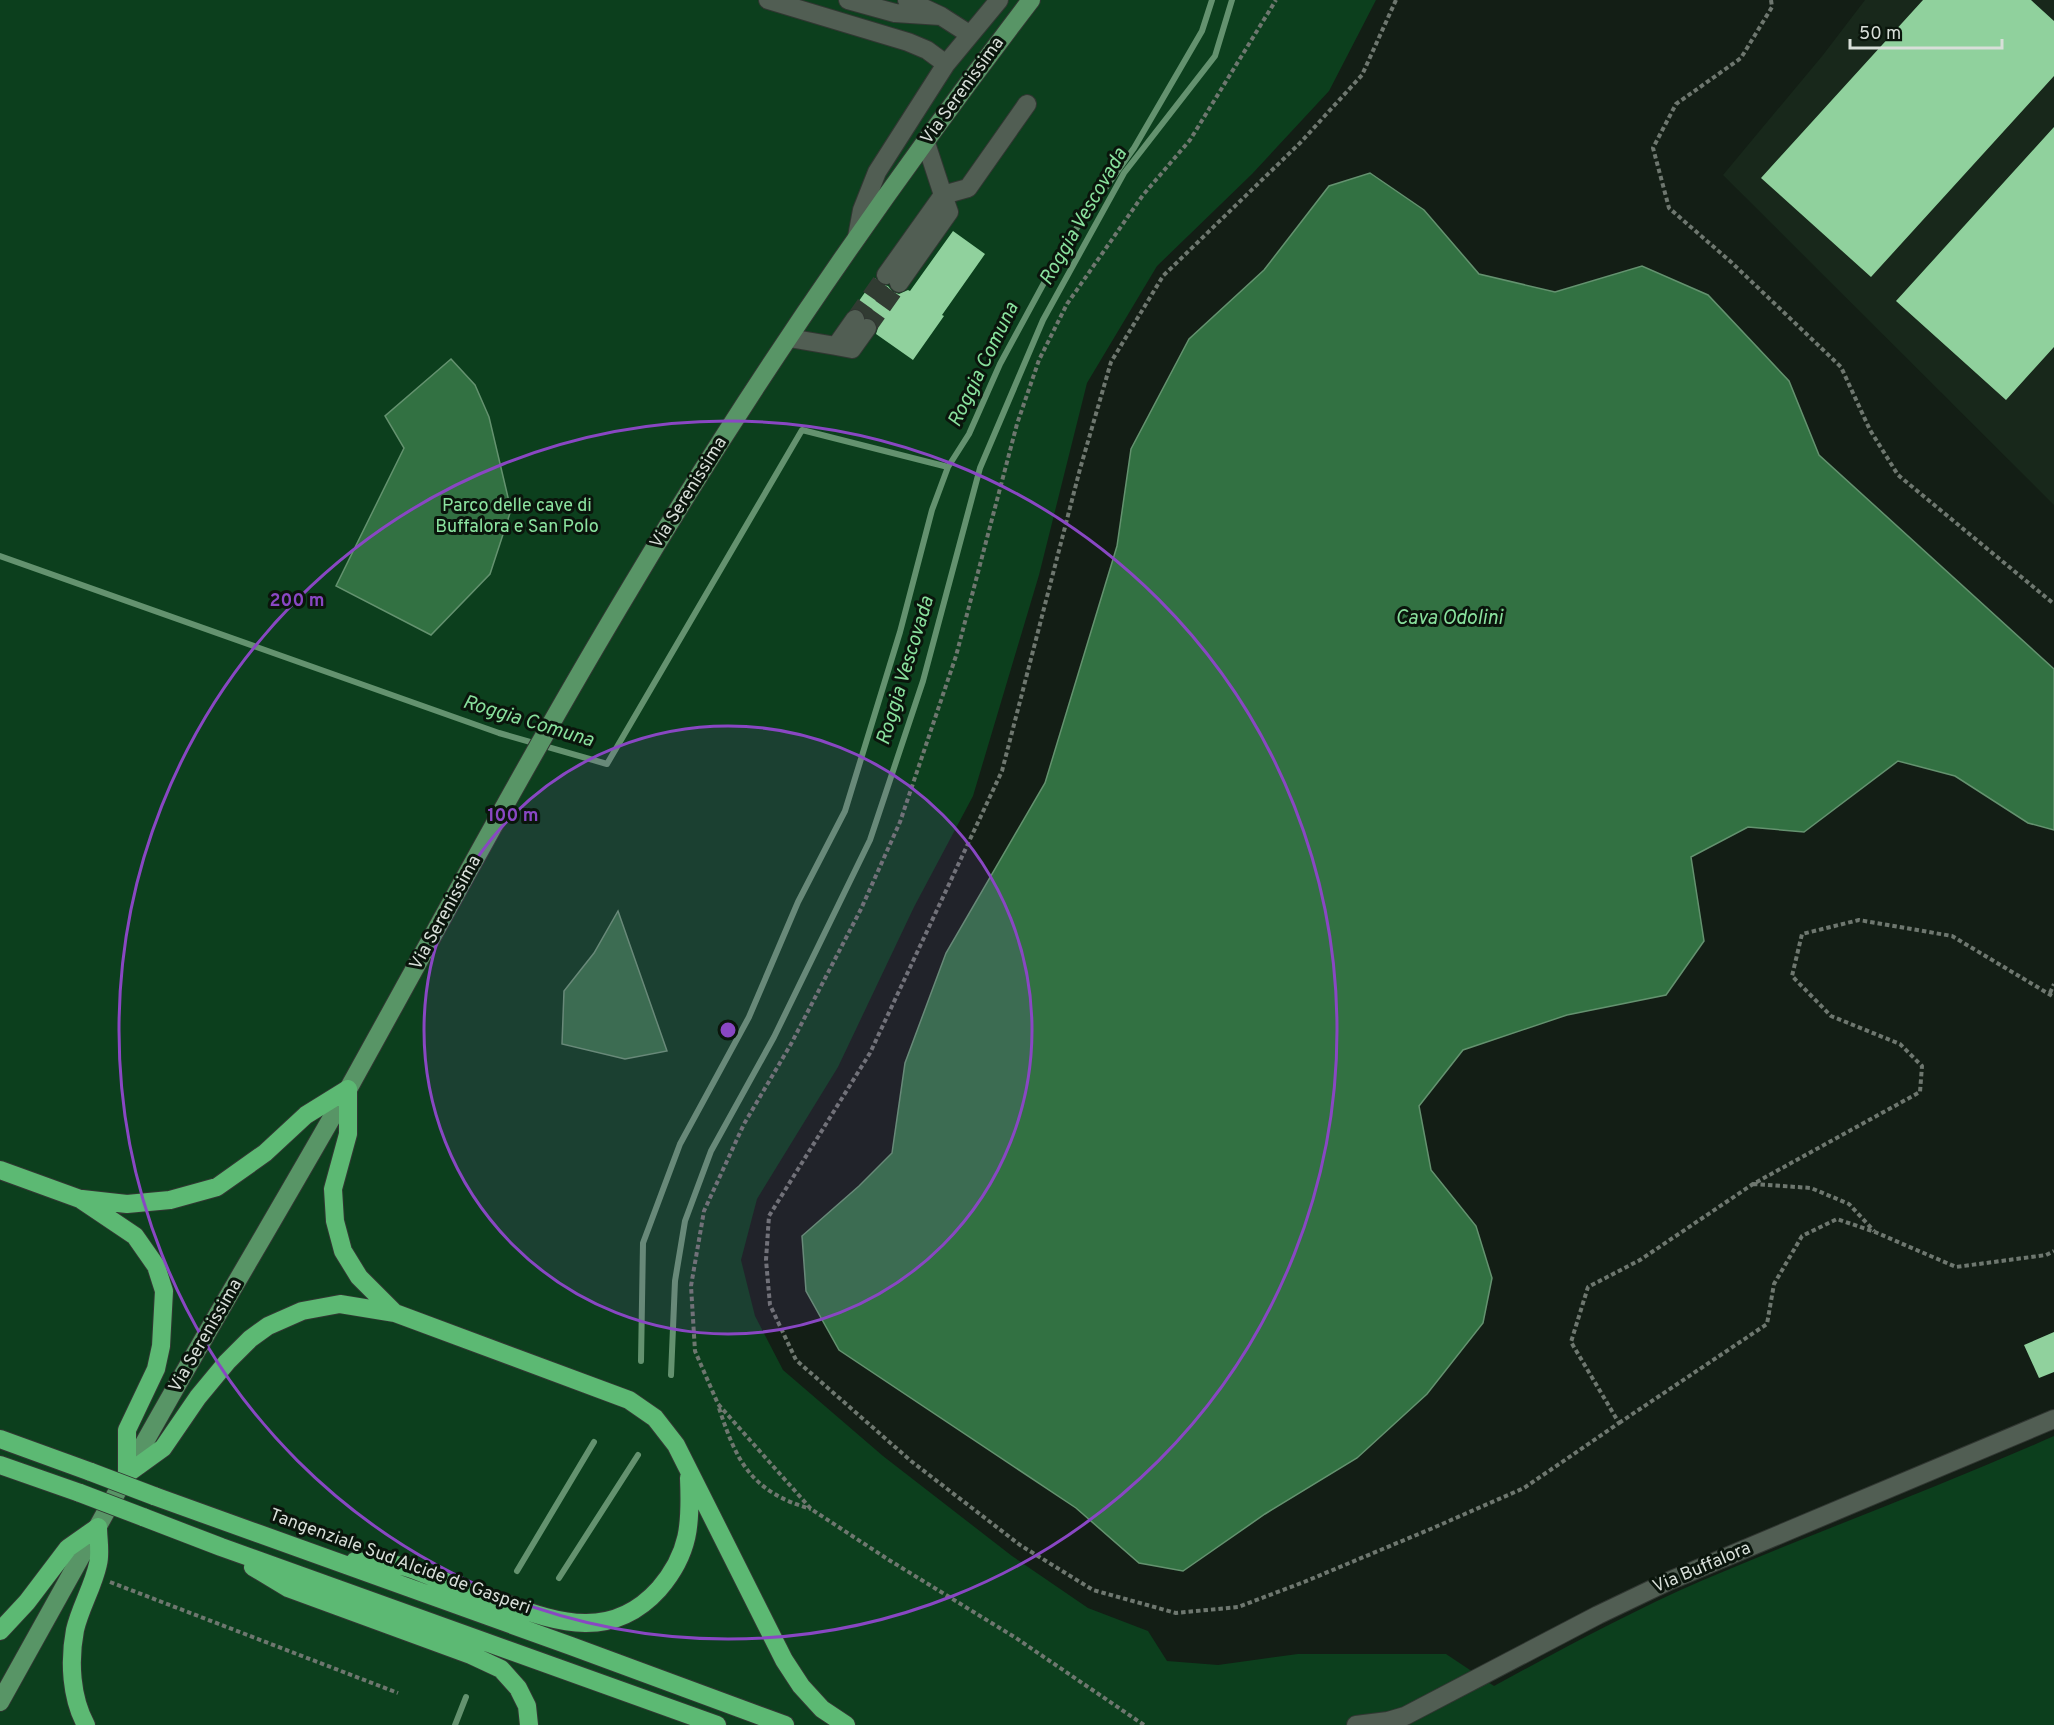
<svg xmlns="http://www.w3.org/2000/svg" width="2054" height="1725" viewBox="0 0 2054 1725" font-family="Overpass,sans-serif">
<style>
.built{fill:#18281b}
.green{fill:#0c3f1d}
.water{fill:#327142;stroke:#64926f;stroke-width:1.5}
.lines{fill:none;stroke-linecap:round;stroke-linejoin:round}
.stream{stroke:#64926f;stroke-width:6}
.building{fill:#90d19d}
.minor-tunnel{stroke:#313b32;stroke-width:18;stroke-dasharray:18 9;stroke-linecap:butt}
.minor-casing{stroke:#313732;stroke-width:20}
.major-casing{stroke:#313732;stroke-width:20}
.highway-casing{stroke:#313732;stroke-width:20}
.path{stroke:#6e776f;stroke-width:4;stroke-dasharray:4.5 3;stroke-linecap:butt}
.minor{stroke:#515e53;stroke-width:18}
.major{stroke:#589566;stroke-width:18}
.highway{stroke:#5cb973;stroke-width:18}
.highway-bridge-casing{stroke:#313732;stroke-width:20;stroke-linecap:butt}
.highway-bridge{stroke:#5cb973;stroke-width:18}
.ring{fill:none;stroke:#8947c3;stroke-width:3}
.labels{text-anchor:middle;dominant-baseline:central;stroke-width:6;stroke-linejoin:round;paint-order:stroke}
.street-label{font-size:18px;fill:#d8dfd9;stroke:#0a150c}
.park-label{font-size:18px;fill:#8ce4a0;stroke:#0a150c}
.water-label{font-size:20px;font-style:italic;fill:#89e19d;stroke:#0a150c}
.centre{fill:#8947c3;stroke:#0a150c;stroke-width:3}
.ring-label{font-size:18px;text-anchor:middle;font-weight:bold;fill:#8947c3;stroke:#0a150c;stroke-width:6;stroke-linejoin:round;paint-order:stroke}
</style>
<rect width="100%" height="100%" fill="#131e15"/>
<path class="built" d="M1865,0H2054V505L1723,175L1823,55Z"/>
<path class="green" d="M0,0H1376L1329,91L1252,174L1157,266L1087,383L1039,575L973,796L914,907L838,1067L757,1199L741,1260L755,1316L783,1370L883,1456L1012,1556L1088,1608L1148,1631L1167,1661L1218,1665L1298,1654H1446L1494,1686C1562,1649 1630,1612 1701,1581C1818,1531 1937,1488 2054,1436V1725H0Z"/>
<path class="water" d="M1370,173L1424,210L1479,274L1555,292L1642,266L1708,295L1789,381L1819,455L2054,669V830L2028,823L1955,776L1898,761L1804,832L1748,827L1691,857L1704,941L1666,995L1567,1015L1463,1050L1419,1106L1431,1170L1476,1226L1492,1278L1483,1323L1427,1394L1357,1458L1265,1514L1183,1571L1139,1563L1076,1508L839,1350L806,1291L802,1236L859,1186L892,1153L905,1063L946,953L1045,783L1117,546L1131,449L1189,339L1264,270L1329,186Z
M451,359L475,385L489,417L511,510L490,574L431,635L336,586L404,448L385,416Z
M618,911L667,1051L625,1059L562,1044L564,991L594,953Z"/>
<g class="lines">
<path class="stream" d="M0,556L499,733L607,764L802,430L948,467
M641,1361L643,1243L680,1144L749,1017L798,902L845,811L900,632L932,510L948,467L969,434L1000,364L1064,246L1134,148L1202,31L1212,0
M671,1375L675,1281L685,1221L711,1151L774,1037L870,840L923,681L980,468L1043,320L1124,173L1215,56L1232,0
M517,1571L594,1442
M559,1578L638,1455
M455,1725L466,1697"/>
</g>
<path class="building" d="M1923,0H2031L2054,21V76L1871,277L1761,178Z
M2054,127V347L2006,400L1896,301Z
M953,231L985,254L942,315L944,316L913,360L876,334L878,328L874,319L866,317L862,310L854,308L875,278L880,284L888,286L893,292L899,294L908,290L910,291Z
M2054,1332V1372L2039,1378L2024,1345Z"/>
<g class="lines">
<path class="minor-tunnel" d="M855,319L886,275
M867,328L899,283"/>
<defs>
<path id="minor" d="M768,0L908,42L927,50L946,64
M848,0L895,13L941,16
M907,0L941,16L969,34
M857,237L862,210L877,172L946,64L999,0
M886,275L943,195L926,143
M899,283L949,212L943,195L968,188L1027,104
M789,338L836,346L855,319
M836,346L852,349L867,328
M1356,1725L1388,1721L1405,1716L1598,1615L1669,1581L2054,1419"/>
<path id="major" d="M0,1702C43,1626 85,1550 127,1474C199,1343 277,1215 351,1084C443,918 533,750 631,587C752,383 887,188 1031,0"/>
<path id="highway" d="M348,1089V1134L333,1189L335,1221L343,1251L359,1277L395,1313
M0,1170L80,1199L135,1236L156,1266L164,1291L161,1346L156,1369L127,1430V1474
M82,1199L127,1204L170,1200L217,1187L265,1153L306,1115L348,1089
M0,1439L91,1472
M0,1465L80,1493
M127,1474L163,1448L198,1397L227,1362L250,1339L268,1326L302,1311L340,1304L395,1313L629,1400L655,1418L676,1445L784,1660L801,1686L822,1709L846,1725
M154,1496L571,1646L785,1725
M143,1517L221,1547L717,1725
M355,1561C370,1563 386,1562 401,1566C412,1568 424,1574 435,1578C458,1586 481,1595 504,1603C560,1624 613,1640 659,1589C690,1553 691,1523 689,1478
M253,1567L288,1588L471,1655L501,1669L518,1688L527,1706L529,1725
M0,1631L27,1602L68,1548L98,1527
M86,1725C71,1698 69,1661 75,1630C80,1608 93,1587 98,1564C101,1553 98,1539 98,1527"/>
</defs>
<use href="#minor" class="minor-casing"/>
<use href="#major" class="major-casing"/>
<use href="#highway" class="highway-casing"/>
<path class="path" d="M1396,0L1362,75L1301,142L1163,276L1111,362L1080,469L1002,771L870,1053L769,1216L766,1260L770,1305L796,1360L911,1461L1020,1545L1093,1590L1176,1613L1238,1607L1304,1582L1433,1528L1524,1488L1619,1423L1571,1342L1588,1287L1640,1260L1753,1184L1920,1092L1922,1066L1900,1044L1831,1016L1792,976L1802,934L1859,920L1952,936L2054,997
M1771,0L1772,7L1741,58L1676,104L1653,148L1669,208L1731,262L1841,367L1870,430L1898,475L2054,604
M2050,993L2054,984
M1753,1184L1811,1188L1849,1204L1874,1231
M719,1408C737,1463 752,1492 811,1509
M1619,1423L1767,1324L1774,1284L1802,1236L1837,1219L1875,1232L1956,1267L2046,1255L2054,1251
M110,1582L398,1693
M1144,1725L1016,1638L889,1560L811,1509L718,1404L695,1351L691,1286L704,1211L744,1124L791,1044L861,909L900,822L956,656L1017,424L1039,360L1067,304L1143,195L1190,140L1276,0"/>
<use href="#minor" class="minor"/>
<use href="#major" class="major"/>
<use href="#highway" class="highway"/>
<defs>
<path id="highway-bridge" d="M91,1472L154,1496
M80,1493L143,1517"/>
</defs>
<use href="#highway-bridge" class="highway-bridge-casing"/>
<use href="#highway-bridge" class="highway-bridge"/>
</g>
<circle cx="728" cy="1030" r="304" fill="#8947c3" fill-opacity=".12"/>
<g class="ring">
<circle cx="728" cy="1030" r="304"/>
<circle cx="728" cy="1030" r="609"/>
</g>
<g class="labels">
<g class="street-label">
<text transform="translate(963 91) rotate(-54)">Via Serenissima</text>
<text transform="translate(689 493) rotate(-58)">Via Serenissima</text>
<text transform="translate(446 913) rotate(-61)">Via Serenissima</text>
<text transform="translate(206 1336) rotate(-60)">Via Serenissima</text>
<text transform="translate(400 1562) rotate(20)">Tangenziale Sud Alcide de Gasperi</text>
<text transform="translate(1702 1568) rotate(-23)">Via Buffalora</text>
</g>
<g class="park-label">
<text x="517" y="506">Parco delle cave di<tspan x="517" dy="21">Buffalora e San Polo</tspan></text>
</g>
<g class="water-label">
<text transform="translate(1084 217) rotate(-60)">Roggia Vescovada</text>
<text transform="translate(984 365) rotate(-64)">Roggia Comuna</text>
<text x="1449" y="619">Cava Odolini</text>
<text transform="translate(906 671) rotate(-73)">Roggia Vescovada</text>
<text transform="translate(528 722) rotate(17)">Roggia Comuna</text>
</g>
</g>
<circle cx="728" cy="1030" r="9" class="centre"/>
<g class="ring-label">
<text x="297" y="606">200 m</text>
<text x="513" y="821">100 m</text>
</g>
<path d="M1850 39v9h152v-9" fill="none" stroke="#d8dfd9" stroke-width="3"/>
<text x="1859" y="39" font-size="18" fill="#d8dfd9" stroke="#0a150c" stroke-width="4.5" paint-order="stroke">50 m</text>
</svg>
